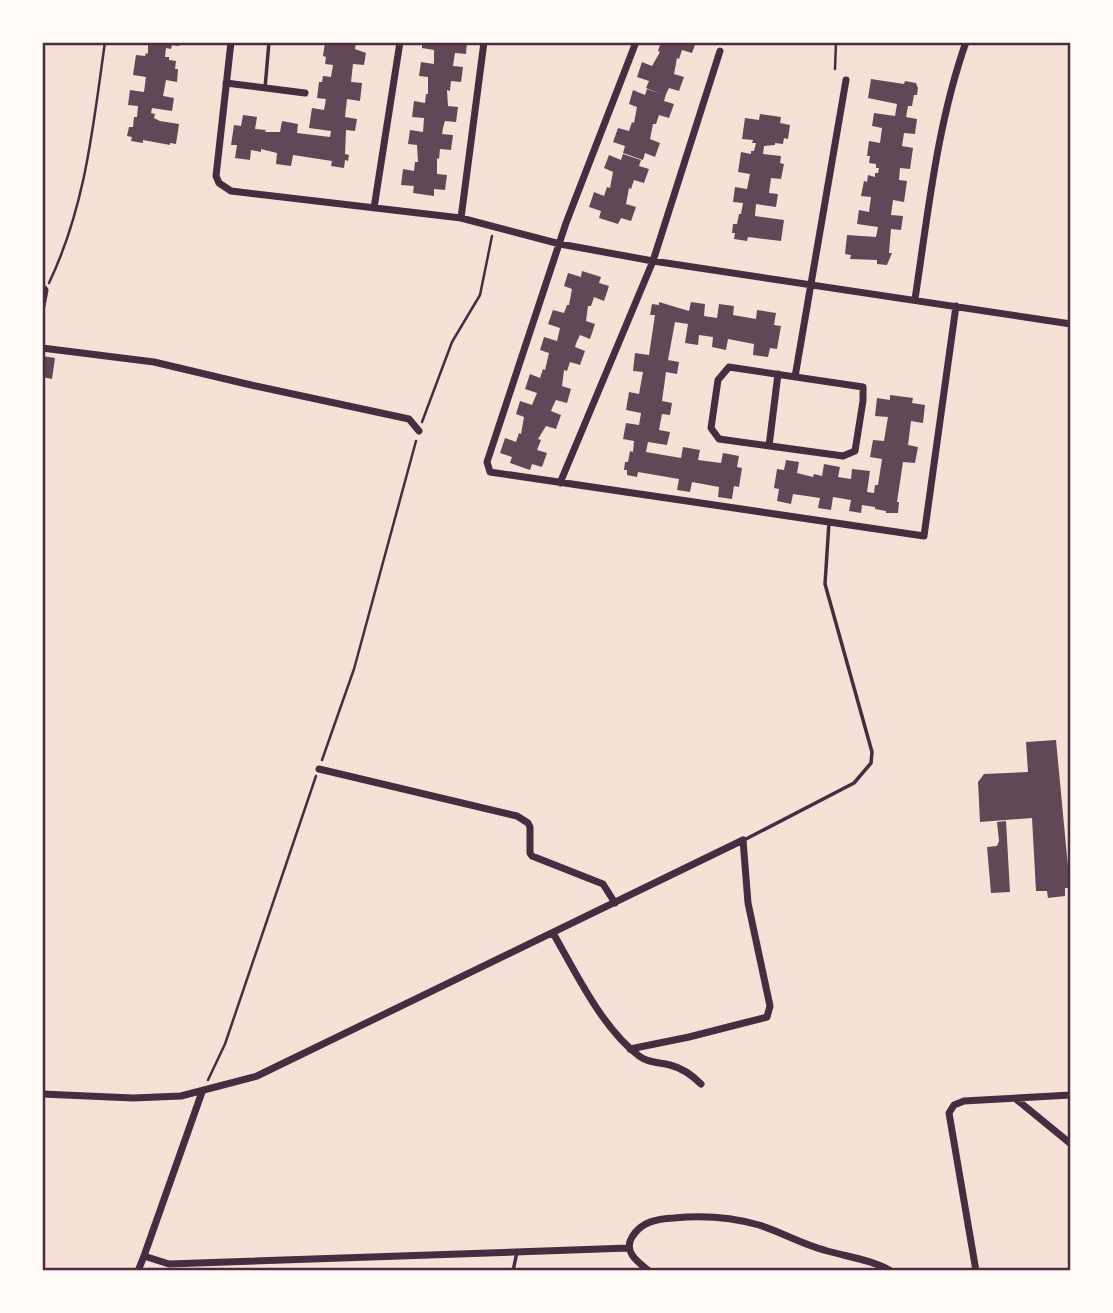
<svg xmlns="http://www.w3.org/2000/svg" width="1113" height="1313" viewBox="0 0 1113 1313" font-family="Inter,sans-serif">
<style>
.building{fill:#644757}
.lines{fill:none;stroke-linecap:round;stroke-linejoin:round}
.path{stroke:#4a2c40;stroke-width:2.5}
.service{stroke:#4a2c40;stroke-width:3.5}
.minor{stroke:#4a2c40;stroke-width:7}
.neatline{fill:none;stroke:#4a2c40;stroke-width:2.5}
</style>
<rect width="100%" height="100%" fill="#f7e1d7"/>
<path class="building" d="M148,42H180L179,46L172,45L171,49L166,48L165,57H169V60L176,61L175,69H178L177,82L166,80L163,96L174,98L172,111L152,108L151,113L155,114L154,118L160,121L179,124L176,144L170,143V145L143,140V143L131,141L132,137L127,136L129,127H133L134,117H137L138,106L128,105L130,90L144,92L146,77L133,75L136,55L145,56L146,53L148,54Z
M325,42H356L355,49L366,53L364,65L353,64L351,82L362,83L360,101L347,99L345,117L357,119L355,131L346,130L345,154L349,155L348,161L345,160L344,168L331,166L332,161L293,155L291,166L276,164L277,153L261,149V152L251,150L250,160L235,158L237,145H231L234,125L241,126L243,115L257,117L255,129L266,130L265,132H280L282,121L298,124L297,133L330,137L331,131L309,128L312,108L324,110L326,99L317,98L319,82H322L323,76L331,77L333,65L325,64L326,57L323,56Z
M422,42H467L466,54L455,53L454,59L453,66L463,67L461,82L451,81L450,91L447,90L448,106L458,107L456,122L445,121L443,128L442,134L453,135L451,150L440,149L439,159L437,158V174L447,175L445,190L434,189V196L413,193L414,186L401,185L403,169L414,171L415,162H418L417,145L408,144L410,130L423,132L424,118L412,117L414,101L425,103L426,94H428V77L419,76L421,62L434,64V50L422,48Z
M661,42H696L692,53L682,50L679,59L677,58L674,74L684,77L679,91L669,88L666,94L664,101L674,104L669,118L659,115L656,124H653L650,139L660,143L655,157L645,153L643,160L623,153L625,146L613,142L618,128L629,131L632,122L634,123L637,107L629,104L633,90L645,95L647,89L661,94L646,88L649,81L637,77L642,62L652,66L660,52L658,51Z
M871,79L904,84L905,81L916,83L918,88L917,95H914L912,106H908L906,117L917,119L915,134L904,133L902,146L913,148L910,169L900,168L899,180L907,181L904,202L893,200L891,215L903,216L901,230L891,229L889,253H892L887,265L877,264V260L850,259L851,255L845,254L847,235L876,237L878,227L857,224L859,210L869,212L871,197L861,196L864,181L867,182L868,175L875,177V173H878L879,168H876V164L869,163L870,156H867L869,141L880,143L882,128L872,126L874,113L895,116L897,104L868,98Z
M760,114L781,117L780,123L790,125L788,139L784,138L783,144L775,143V145L764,146L763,154L781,156L780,163L784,164L781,179L771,178L769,193L778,194L776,207L756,204L755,216L784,220L781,241L748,237L747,241L734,239L735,233H732L733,224H737L739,214H741L743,203L733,202L735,187L747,189L750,174L738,172L741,152L751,154V151H754L756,143H752L753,140L742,139L745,118L759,120Z
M623,154L641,160L639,166L649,169L644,183L634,180L631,189L629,188L626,204L636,207L631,221L621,218L618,224L599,218L601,211L589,207L594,192L604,196L607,187L610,188L613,172L604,168L609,155L621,160Z
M582,271L601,277L599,283L609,286L604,301L594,297L591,306H588L586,321L595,324L590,339L580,335L577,341L575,347L585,351L580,365L570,362L567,371L564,370L562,386L571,389L567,403L556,400L553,406L551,411L561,415L556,429L546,426L538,439L541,440L537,450L547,453L542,467L532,464L530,470L510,463L512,457L500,453L505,438L516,442L519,433L521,434L524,417L516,414L520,401L532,405L537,393L525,389L530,374L540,378L543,369L545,370L549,353L540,350L544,337L557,341L560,328L548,324L553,310L564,313L567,305H569L572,289L564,286L568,273L581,277Z
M659,302L689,311L691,302L705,304L704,316L717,318L719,304L734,306L733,315L756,319L757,310L776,313L774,325L781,326L777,349L770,348L768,357L753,355L754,344L728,339L726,350L712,347L713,337L699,335L698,345L685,343L688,324L675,322L668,360L679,362L677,374L666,372L662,401L672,403L670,415L662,414L659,430L670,432L667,445L648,442L646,452L681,458L683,447L700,450L698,460L721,463L723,453L739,456L737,467L742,468L739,487L734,486L732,499L718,497L719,487L692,482L690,492L677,490L679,479L638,472L637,477L627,475V470H624L625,462H628L630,451L633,452L634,441L623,439L626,423L639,425L641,413L626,410L629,392L639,394L643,372L633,371L635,353L649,355L655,315H650L652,304L659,305Z
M42,356L55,358L52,379L42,377Z
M890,395L913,398L912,403L925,405L923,423L911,421L908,445L918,447L915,463L903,462L897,502H899L898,513H886V511L875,509V507L862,505L861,513L849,511L851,500L833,497L831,510L818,508L820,498L793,494L791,504L777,501L779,489L774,488L777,469L784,470L786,460L799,462L797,473L813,477L814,474L822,476L824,464L840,467L838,477L851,479L852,469L870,471L867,492L874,493L875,485H878L882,459L870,457L873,440L884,441L888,417L875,416L877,398L890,400Z
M1056,740L1070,888H1065V896L1048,898L1047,891H1036L1032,818L980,822L978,782L984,774L1028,772L1026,742Z
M1006,821L1010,892L991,893L987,847L997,846L999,841L997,822Z"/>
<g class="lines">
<path class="path" d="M835,69L836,42
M49,283C86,205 93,126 105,42
M422,422L452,342L480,295L492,236
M322,760L354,669L416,441
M208,1080L225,1044L316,776"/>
<path class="service" d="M265,88L269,42
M744,840L854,783L871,763L872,752L825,584L829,522
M513,1271L517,1252"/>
<path class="minor" d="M231,42L216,176L219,183L231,191L461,218L560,244L653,261L1071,324
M636,42L566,223L487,462L490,472L924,536L956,306
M226,83L305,93
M374,208L400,42
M461,218L484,42
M42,287L45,290L42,306
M915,299C928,214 937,124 966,42
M42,348L154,362L251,385L409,419L419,431
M729,367L863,387V401L855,451L843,456L719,439L711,428L718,380Z
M795,377L846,80
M769,446L778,374
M560,483L653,261L720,51
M319,769L517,816L528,823L530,827V853L532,856L603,884L615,903
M553,933C576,973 602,1028 639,1056C648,1063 659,1062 670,1065C682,1068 692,1075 701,1084
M42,1094L133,1098L181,1096L257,1076L743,840L748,903L770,1006L767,1017L689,1037L630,1049
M1016,1099L1071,1144
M144,1256L202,1092
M138,1271L144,1256L169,1264L629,1248
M649,1271C638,1262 623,1252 632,1237C642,1221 657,1219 674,1218C703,1215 731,1217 759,1225C781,1232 802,1244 824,1250C847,1257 870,1259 891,1271
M976,1271L949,1113L954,1105L964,1101L1071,1095"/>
</g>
<rect width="1113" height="1313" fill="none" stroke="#fffaf5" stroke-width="88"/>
<rect x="44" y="44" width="1025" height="1225" class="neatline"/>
</svg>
